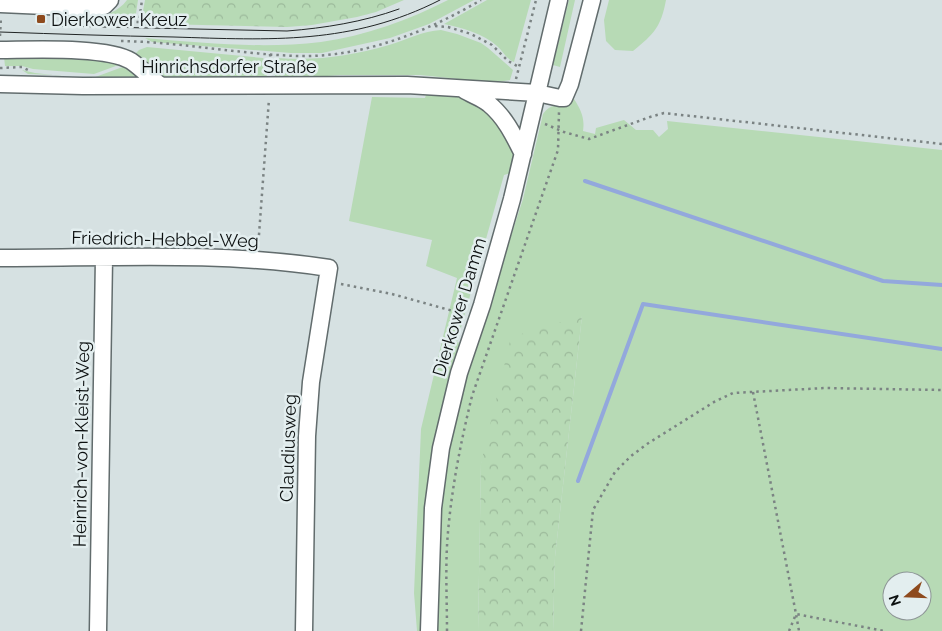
<svg xmlns="http://www.w3.org/2000/svg" width="942" height="631" viewBox="0 0 942 631" font-family="Raleway,sans-serif">
<style>
.grass{fill:#b7dab5;fill-rule:evenodd}
.forest{fill:url(#forest-crowns)}
.lines{fill:none;stroke-linecap:round;stroke-linejoin:round}
.stream{stroke:#93a8dc;stroke-width:4}
.minor-casing{stroke:#626c6d;stroke-width:19}
.path{stroke:#7b8383;stroke-width:2.5;stroke-dasharray:2.5 4;stroke-linecap:butt}
.minor{stroke:#fff;stroke-width:16}
.tram{stroke:#212525;stroke-width:1}
.poi-dot{fill:#8e4a1d;stroke:#e3eeef;stroke-width:2}
.labels{text-anchor:middle;dominant-baseline:central;stroke-width:5;stroke-linejoin:round;paint-order:stroke}
.poi-label{font-size:18px;fill:#0c1010;stroke:#e3eeef;text-anchor:start}
.street-label{font-size:18px;fill:#0c1010;stroke:#e3eeef}
</style>
<defs>
<pattern id="forest-crowns" width="20" height="18" patternUnits="userSpaceOnUse" patternTransform="scale(1.25)"><rect width="20" height="18" fill="#b7dab5"/><path d="M2 6a3 3 0 1 1 6 0M12 15a3 3 0 1 1 6 0" fill="none" stroke="#9cba9b"/></pattern>
</defs>
<rect width="100%" height="100%" fill="#d6e1e2"/>
<path class="grass" d="M448,0H474L429,24L390,38L322,53H291L152,42L145,38C204,43 263,49 321,42C365,36 409,20 448,0Z
M487,0H531L514,62C506,59 503,51 497,46C483,33 462,28 444,24Z
M569,0H575L560,67L553,65Z
M609,0H666C661,27 654,34 633,51L615,50L606,41L604,20Z
M441,30L457,34L481,43L488,48L513,70L510,80L498,82H488L420,75H340L277,80C273,72 271,64 278,58C318,61 350,56 389,45C406,40 423,31 441,30Z
M147,47L263,58L267,64V77L265,79L165,80L133,56L139,50Z
M4,57L103,59L124,63L94,74L33,69L22,66H5Z
M128,65L142,79L91,80L56,75L28,74L22,70L35,73L90,79Z
M427,92L468,96L482,103L511,140L513,155L511,173L504,175L457,342L475,347L523,199L543,114C552,102 556,108 566,104C569,103 571,101 574,99C581,110 585,118 583,131L595,134L596,128L624,120L636,130H653L659,137L668,129L667,121L942,150V631H553L555,557L582,316L481,463L478,631H417L414,593L421,429L457,278L426,266L432,240L349,221L372,97L425,98ZM892,581H922V611H892Z"/>
<path class="forest" d="M127,0H138L135,20H91V18C105,16 118,12 127,0Z
M145,0H404L376,12L357,17L312,25L287,27L159,24L141,22Z
M582,316L555,557L553,631H478L481,463L511,337Z"/>
<g class="lines">
<path class="stream" d="M585,181L883,281L942,285
M578,481L643,304L942,349"/>
<defs>
<path id="minor" d="M0,4L90,8L104,6L110,0
M0,50C30,50 107,46 131,61C141,68 151,78 161,86
M0,84L83,86L407,85L537,93L560,98H564L570,84L592,0
M464,90C472,95 482,98 489,104C505,117 514,136 523,154
M0,258C109,258 221,251 329,268L311,382L307,436L304,631
M98,631L104,258
M429,631L433,508L441,448L459,373L482,305L512,199L559,0"/>
</defs>
<use href="#minor" class="minor-casing"/>
<path class="path" d="M104,21L139,22L142,0
M435,26L448,27L471,34L492,45L508,61L519,67
M0,36L1,17
M121,41C180,42 238,54 297,56C361,58 427,32 481,0
M270,54L271,72
M0,68L22,67L28,70
M516,79L536,0
M545,124L564,132L589,139L650,117L664,113L942,144
M258,248L269,99
M341,284L392,294L464,314
M753,392L796,614L884,631
M447,631C447,598 445,564 448,532C452,486 461,441 472,396L558,150L559,112
M581,631L593,510L615,472L631,456L647,444L714,402L733,393L825,388L942,390
M789,631L796,614L799,631"/>
<use href="#minor" class="minor"/>
<path class="tram" d="M57,26L287,31C325,28 363,22 399,9
M0,32C58,34 116,36 174,37C270,40 352,45 440,0"/>
</g>
<rect class="poi-dot" x="36" y="14" width="10" height="10" rx="2.5"/>
<g class="labels">
<g class="poi-label">
<text x="51" y="19">Dierkower Kreuz</text>
</g>
<g class="street-label">
<text x="229" y="66">Hinrichsdorfer Straße</text>
<text transform="translate(165 239) rotate(1)">Friedrich-Hebbel-Weg</text>
<text transform="translate(459 307) rotate(-73)">Dierkower Damm</text>
<text transform="translate(81 444) rotate(-89)">Heinrich-von-Kleist-Weg</text>
<text transform="translate(288 448) rotate(-88)">Claudiusweg</text>
</g>
</g>
<g transform="translate(907 596) rotate(251)"><circle r="24" fill="#e3eeef" stroke="#8d9596"/>
<path d="M0-4L9 19L0 12L-9 19Z" fill="#8e4a1d"/>
<text y="-8" font-size="14" font-weight="bold" text-anchor="middle" fill="#0c1010">N</text>
</g>
</svg>
